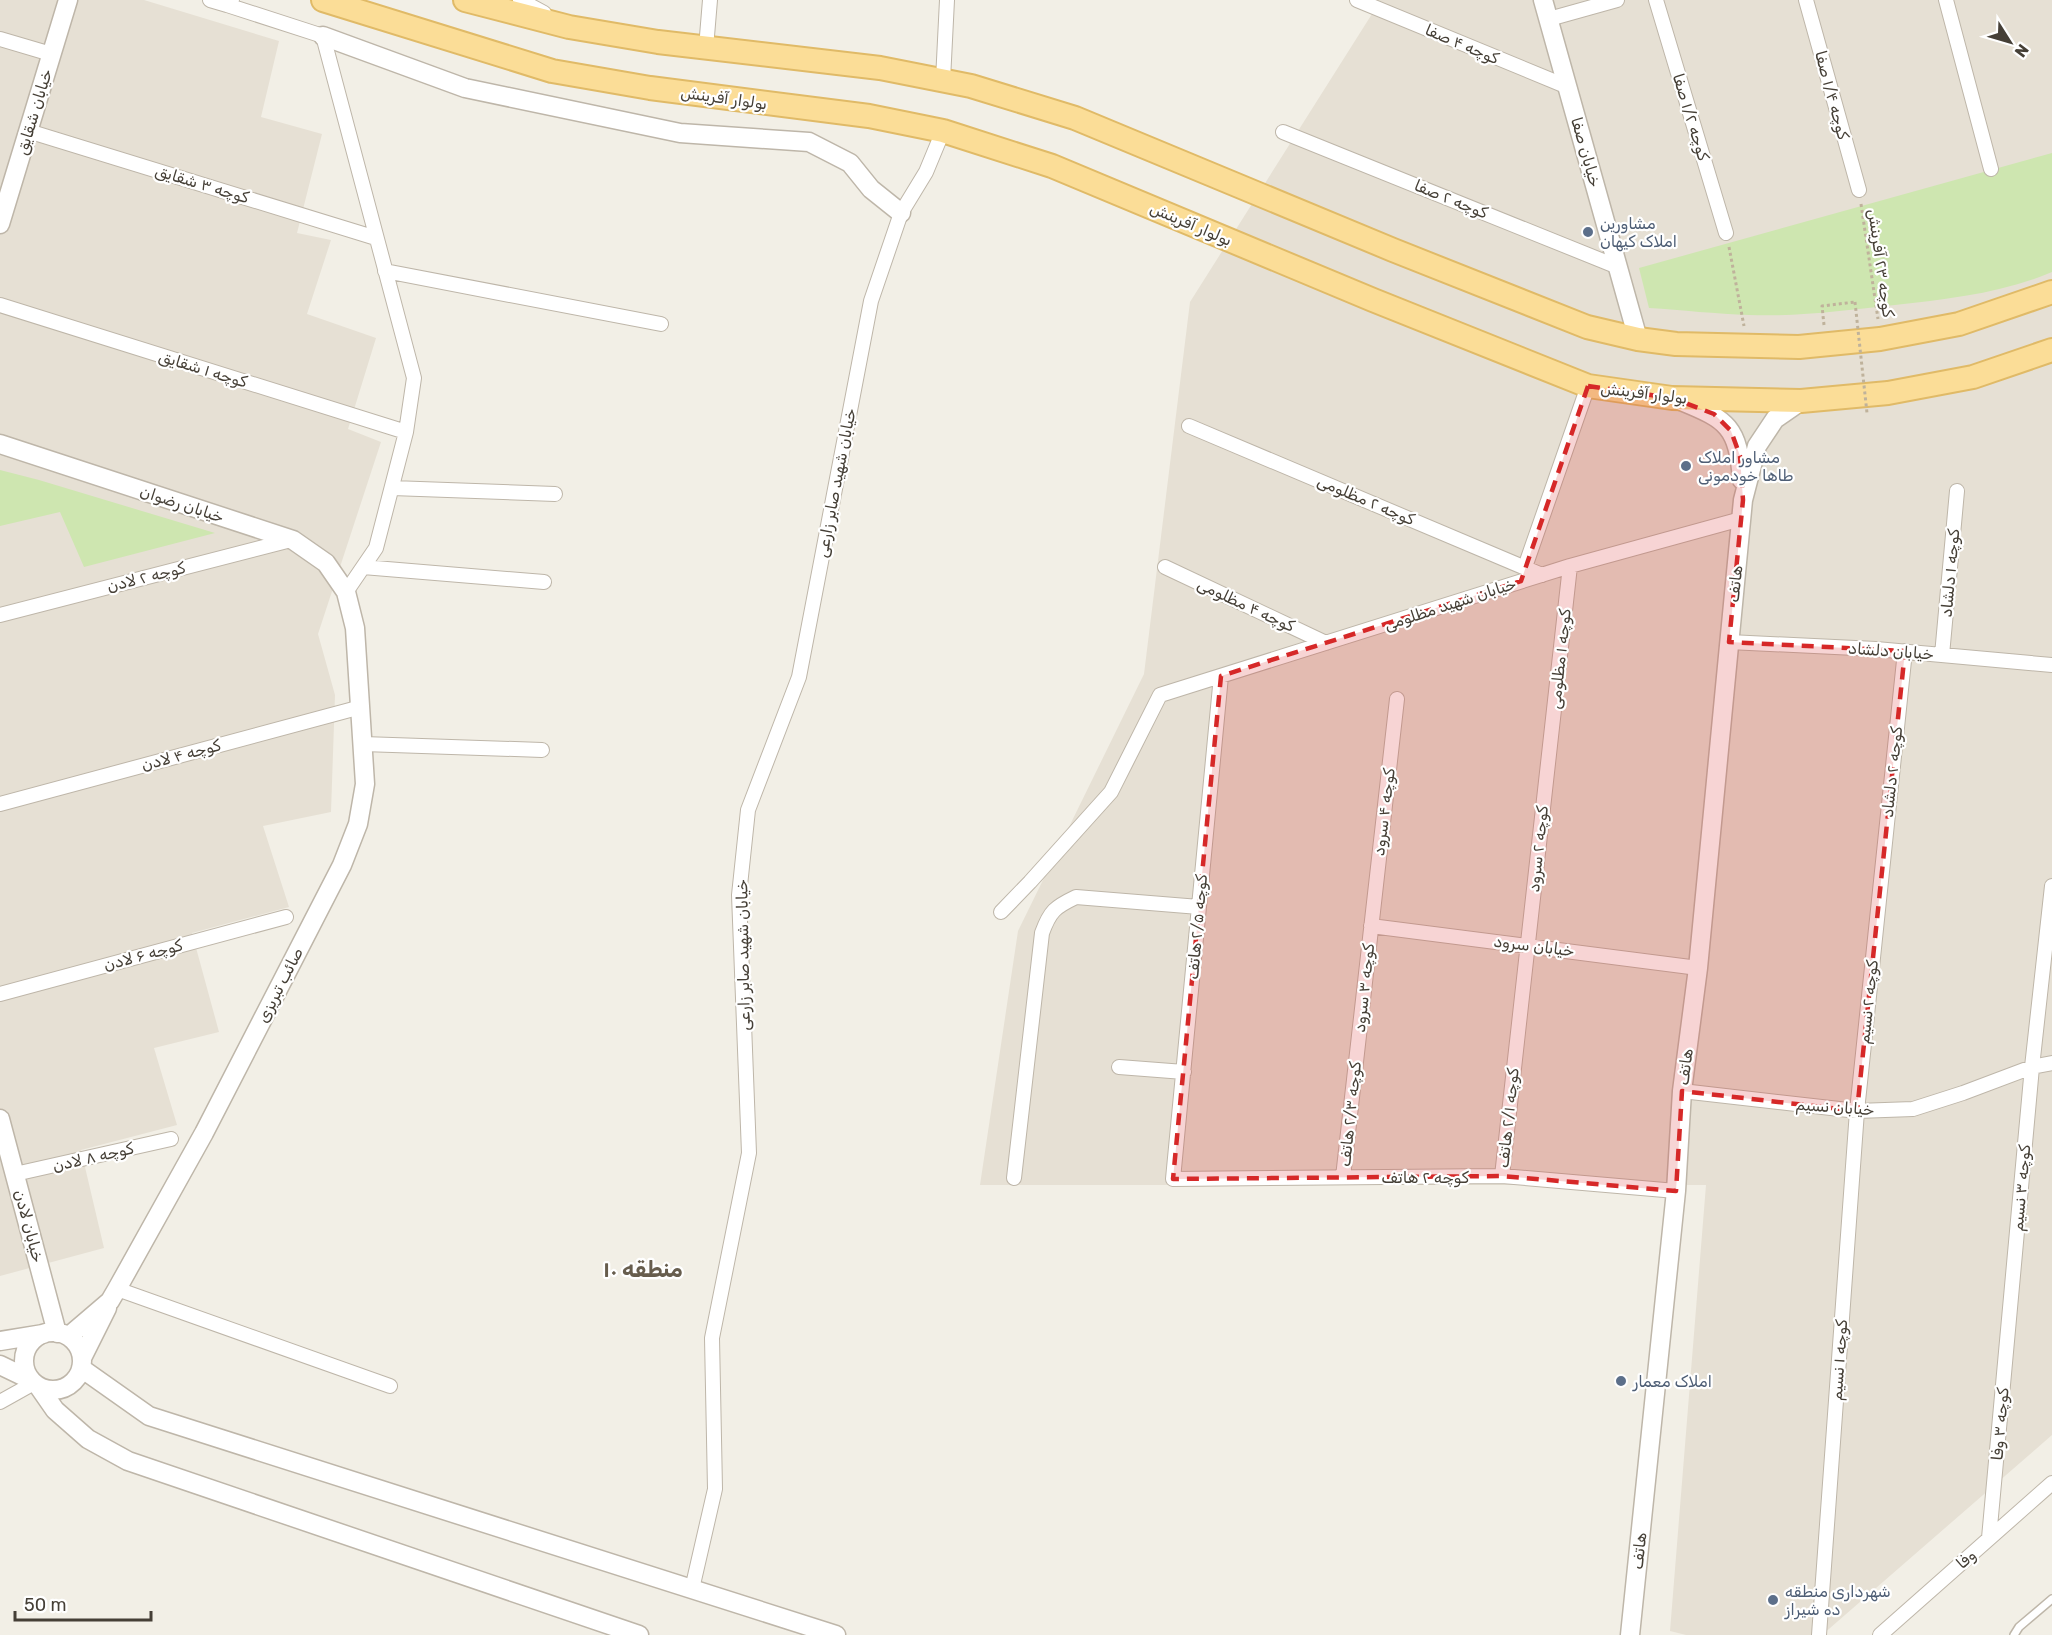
<svg xmlns="http://www.w3.org/2000/svg" width="2052" height="1635" viewBox="0 0 2052 1635" font-family="Rubik,'Noto Sans Arabic',sans-serif">
<style>
.residential{fill:#e6e0d4}
.green{fill:#cee6b0}
.lines{fill:none;stroke-linecap:round;stroke-linejoin:round}
.service-casing{stroke:#beb6a9;stroke-width:10}
.minor-casing{stroke:#beb6a9;stroke-width:16}
.tertiary-casing{stroke:#beb6a9;stroke-width:21}
.primary-casing{stroke:#e0ba67;stroke-width:26}
.path{stroke:#bfb29b;stroke-width:3;stroke-dasharray:3 3;stroke-linecap:butt}
.service{stroke:#fff;stroke-width:7}
.minor{stroke:#fff;stroke-width:14}
.tertiary{stroke:#fff;stroke-width:18}
.primary{stroke:#fbdd97;stroke-width:22}
.path-bridge{stroke:#bfb29b;stroke-width:3;stroke-dasharray:3 3;stroke-linecap:butt}
.marked{fill:#d62828;fill-opacity:0.2;stroke:#d62828;stroke-width:4.5;stroke-dasharray:12 8;stroke-linejoin:round}
.service-dot{fill:#5c6f8a;stroke:#fff;stroke-width:2}
.labels{text-anchor:middle;dominant-baseline:central;stroke-width:4.5;stroke-linejoin:round;paint-order:stroke}
.street-label{font-size:16px;fill:#453f36;stroke:#fff}
.service-label{font-size:16px;fill:#4e5e75;stroke:#fff;text-anchor:start}
.district-label{font-size:22px;font-weight:bold;fill:#675d4d;stroke:#fff}
</style>
<rect width="100%" height="100%" fill="#f2efe6"/>
<path class="residential" d="M0,0H144L279,41L261,117L322,134L297,233L331,240L307,314L376,338L348,429L381,442L318,634L335,695L331,812L263,826L289,907L192,933L219,1032L154,1048L177,1125L81,1150L104,1248L0,1276Z
M1365,0H2052V1435L1822,1635H1686L1670,1631L1706,1185H980L1018,931L1144,674L1190,302L1377,6Z"/>
<path class="green" d="M2052,153V272C2003,293 1948,299 1895,305C1847,310 1798,317 1749,315C1716,314 1682,310 1649,308L1639,268Z
M0,470L39,480L215,533L84,567L60,512L0,526Z"/>
<g class="lines">
<defs>
<path id="service" d="M2014,1635L2019,1627L2052,1599"/>
<path id="minor" d="M210,0L227,5L232,0
M520,0L544,13
M1357,0L1568,87
M1656,0L1726,233
M1806,0L1859,190
M1946,0L1991,169
M227,5L323,36L414,378L406,432L376,548L346,592
M1549,19L1617,0
M0,39L51,54
M706,48L710,0
M943,80L947,0
M28,131L376,238
M1283,132L1618,267
M385,271L661,324
M0,305L406,432
M1189,426L1542,575
M392,488L555,494
M363,567L544,582
M1165,567L1326,643
M1525,567L1588,386
M0,615L291,540
M1729,642L1876,649L2052,665
M1942,655L1957,491
M1221,676L1173,1179L1502,1176L1676,1191
M363,744L542,750
M0,804L361,707
M1001,912L1030,882L1111,792L1160,695L1570,566L1741,519
M1371,926L1698,968
M0,994L286,917
M1119,1067L1184,1072
M1682,1091L1857,1111L1913,1109L1963,1093L2032,1067L2052,1063
M15,1174L171,1139
M1502,1176L1570,566
M1343,1177L1397,699
M1014,1178L1042,933C1050,911 1055,907 1076,897L1199,907
M117,1289L390,1386
M0,1402L34,1383
M1989,1538L2032,1067L2052,886
M692,1589L715,1489L712,1338L749,1153L739,895L748,810L799,677L871,301L901,213L926,172L943,131
M1819,1635L1857,1111L1905,651
M1880,1635L2052,1483"/>
<path id="tertiary" d="M1543,0L1638,339
M323,36L465,88L680,133L809,142L850,163L871,189L901,213
M0,224L68,0
M1681,401C1728,420 1738,427 1742,480
M0,444L293,540L326,563L346,592L355,628L365,784L358,824L342,865L204,1133L117,1289L110,1301L69,1336
M0,1119L57,1333
M24 1361a29 29 0 1 1 58 0a29 29 0 1 1-58 0Z
M0,1341L43,1334
M82,1358L107,1308
M0,1365L31,1380
M81,1368L149,1416L836,1635
M39,1387L55,1410L88,1439L128,1461L639,1635
M1630,1635L1676,1191L1682,1091L1698,968L1743,500L1757,446L1775,419L1801,401"/>
<path id="primary" d="M323,0L552,71L650,88L869,116L943,131L1052,166L1373,300L1588,386L1672,398L1801,401L1888,393L1973,377L2052,350
M465,0L569,27L658,42L880,68L971,86L1075,118L1393,250L1587,327L1638,339L1676,344L1799,347L1880,339L1959,324L2052,292"/>
</defs>
<use href="#service" class="service-casing"/>
<use href="#minor" class="minor-casing"/>
<use href="#tertiary" class="tertiary-casing"/>
<use href="#primary" class="primary-casing"/>
<path class="path" d="M1861,204L1878,319
M1729,247L1744,326
M1824,325L1822,306L1855,302"/>
<use href="#service" class="service"/>
<use href="#minor" class="minor"/>
<use href="#tertiary" class="tertiary"/>
<use href="#primary" class="primary"/>
<path class="path-bridge" d="M1855,302L1867,413"/>
</g>
<path class="marked" d="M1588,386L1672,398L1714,414L1731,431L1740,456L1743,500L1729,642L1905,651L1857,1111L1682,1091L1676,1191L1502,1176L1173,1179L1221,676L1521,581Z"/>
<g class="service-dot">
<circle cx="1588" cy="232" r="6"/>
<circle cx="1686" cy="466" r="6"/>
<circle cx="1621" cy="1381" r="6"/>
<circle cx="1773" cy="1600" r="6"/>
</g>
<g class="labels">
<g class="street-label">
<text transform="translate(1462 44) rotate(23)">کوچه ۴ صفا</text>
<text transform="translate(1832 95) rotate(75)">کوچه ۱/۴ صفا</text>
<text transform="translate(724 98) rotate(8)">بولوار آفرینش</text>
<text transform="translate(34 112) rotate(-73)">خیابان شقایق</text>
<text transform="translate(1691 117) rotate(73)">کوچه ۱/۲ صفا</text>
<text transform="translate(1586 152) rotate(74)">خیابان صفا</text>
<text transform="translate(202 184) rotate(17)">کوچه ۳ شقایق</text>
<text transform="translate(1451 199) rotate(22)">کوچه ۲ صفا</text>
<text transform="translate(1191 224) rotate(23)">بولوار آفرینش</text>
<text transform="translate(1881 263) rotate(82)">کوچه ۲۳ آفرینش</text>
<text transform="translate(203 369) rotate(17)">کوچه ۱ شقایق</text>
<text transform="translate(1644 393) rotate(7)">بولوار آفرینش</text>
<text transform="translate(836 483) rotate(-79)">خیابان شهید صابر زارعی</text>
<text transform="translate(1366 500) rotate(23)">کوچه ۲ مظلومی</text>
<text transform="translate(182 504) rotate(18)">خیابان رضوان</text>
<text transform="translate(1950 573) rotate(-85)">کوچه ۱ دلشاد</text>
<text transform="translate(146 577) rotate(-14)">کوچه ۲ لادن</text>
<text transform="translate(1735 584) rotate(-84)">هاتف</text>
<text transform="translate(1450 604) rotate(-18)">خیابان شهید مظلومی</text>
<text transform="translate(1246 605) rotate(25)">کوچه ۴ مظلومی</text>
<text transform="translate(1891 651) rotate(4)">خیابان دلشاد</text>
<text transform="translate(1560 659) rotate(-84)">کوچه ۱ مظلومی</text>
<text transform="translate(181 755) rotate(-15)">کوچه ۴ لادن</text>
<text transform="translate(1892 772) rotate(-84)">کوچه ۲ دلشاد</text>
<text transform="translate(1384 812) rotate(-83)">کوچه ۴ سرود</text>
<text transform="translate(1538 849) rotate(-84)">کوچه ۲ سرود</text>
<text transform="translate(1197 927) rotate(-85)">کوچه ۲/۵ هاتف</text>
<text transform="translate(1534 946) rotate(7)">خیابان سرود</text>
<text transform="translate(143 955) rotate(-15)">کوچه ۶ لادن</text>
<text transform="translate(743 955) rotate(-91)">خیابان شهید صابر زارعی</text>
<text transform="translate(280 985) rotate(-63)">صائب تبریزی</text>
<text transform="translate(1364 988) rotate(-84)">کوچه ۳ سرود</text>
<text transform="translate(1868 1002) rotate(-84)">کوچه ۲ نسیم</text>
<text transform="translate(1685 1067) rotate(-83)">هاتف</text>
<text transform="translate(1835 1107) rotate(4)">خیابان نسیم</text>
<text transform="translate(1350 1114) rotate(-84)">کوچه ۲/۳ هاتف</text>
<text transform="translate(1508 1118) rotate(-84)">کوچه ۲/۱ هاتف</text>
<text transform="translate(93 1157) rotate(-13)">کوچه ۸ لادن</text>
<text x="1425" y="1177">کوچه ۲ هاتف</text>
<text transform="translate(2021 1188) rotate(-85)">کوچه ۳ نسیم</text>
<text transform="translate(29 1226) rotate(75)">خیابان لادن</text>
<text transform="translate(1839 1360) rotate(-86)">کوچه ۱ نسیم</text>
<text transform="translate(2000 1424) rotate(-85)">کوچه ۳ وفا</text>
<text transform="translate(1639 1551) rotate(-84)">هاتف</text>
<text transform="translate(1966 1559) rotate(-41)">وفا</text>
</g>
<g class="service-label">
<text x="1600" y="223">مشاورین<tspan x="1600" dy="18">املاک کیهان</tspan></text>
<text x="1698" y="457">مشاور املاک<tspan x="1698" dy="18">طاها خودمونی</tspan></text>
<text x="1633" y="1381">املاک معمار</text>
<text x="1785" y="1591">شهرداری منطقه<tspan x="1785" dy="18">ده شیراز</tspan></text>
</g>
<g class="district-label">
<text x="643" y="1269">منطقه ۱۰</text>
</g>
</g>
<g transform="translate(2010 42) rotate(127)" stroke="#ffffff" stroke-width="4.5" paint-order="stroke">
<path d="M0-4.5L10 22L0 15L-10 22Z" fill="#453f36"/>
<text y="-9" font-size="16" font-weight="bold" text-anchor="middle" fill="#453f36">N</text>
</g>
<path d="M15 1611v9h136v-9" fill="none" stroke="#453f36" stroke-width="3"/>
<text x="24" y="1611" font-size="18" fill="#453f36" stroke="#ffffff" stroke-width="4.5" paint-order="stroke">50 m</text>
</svg>
